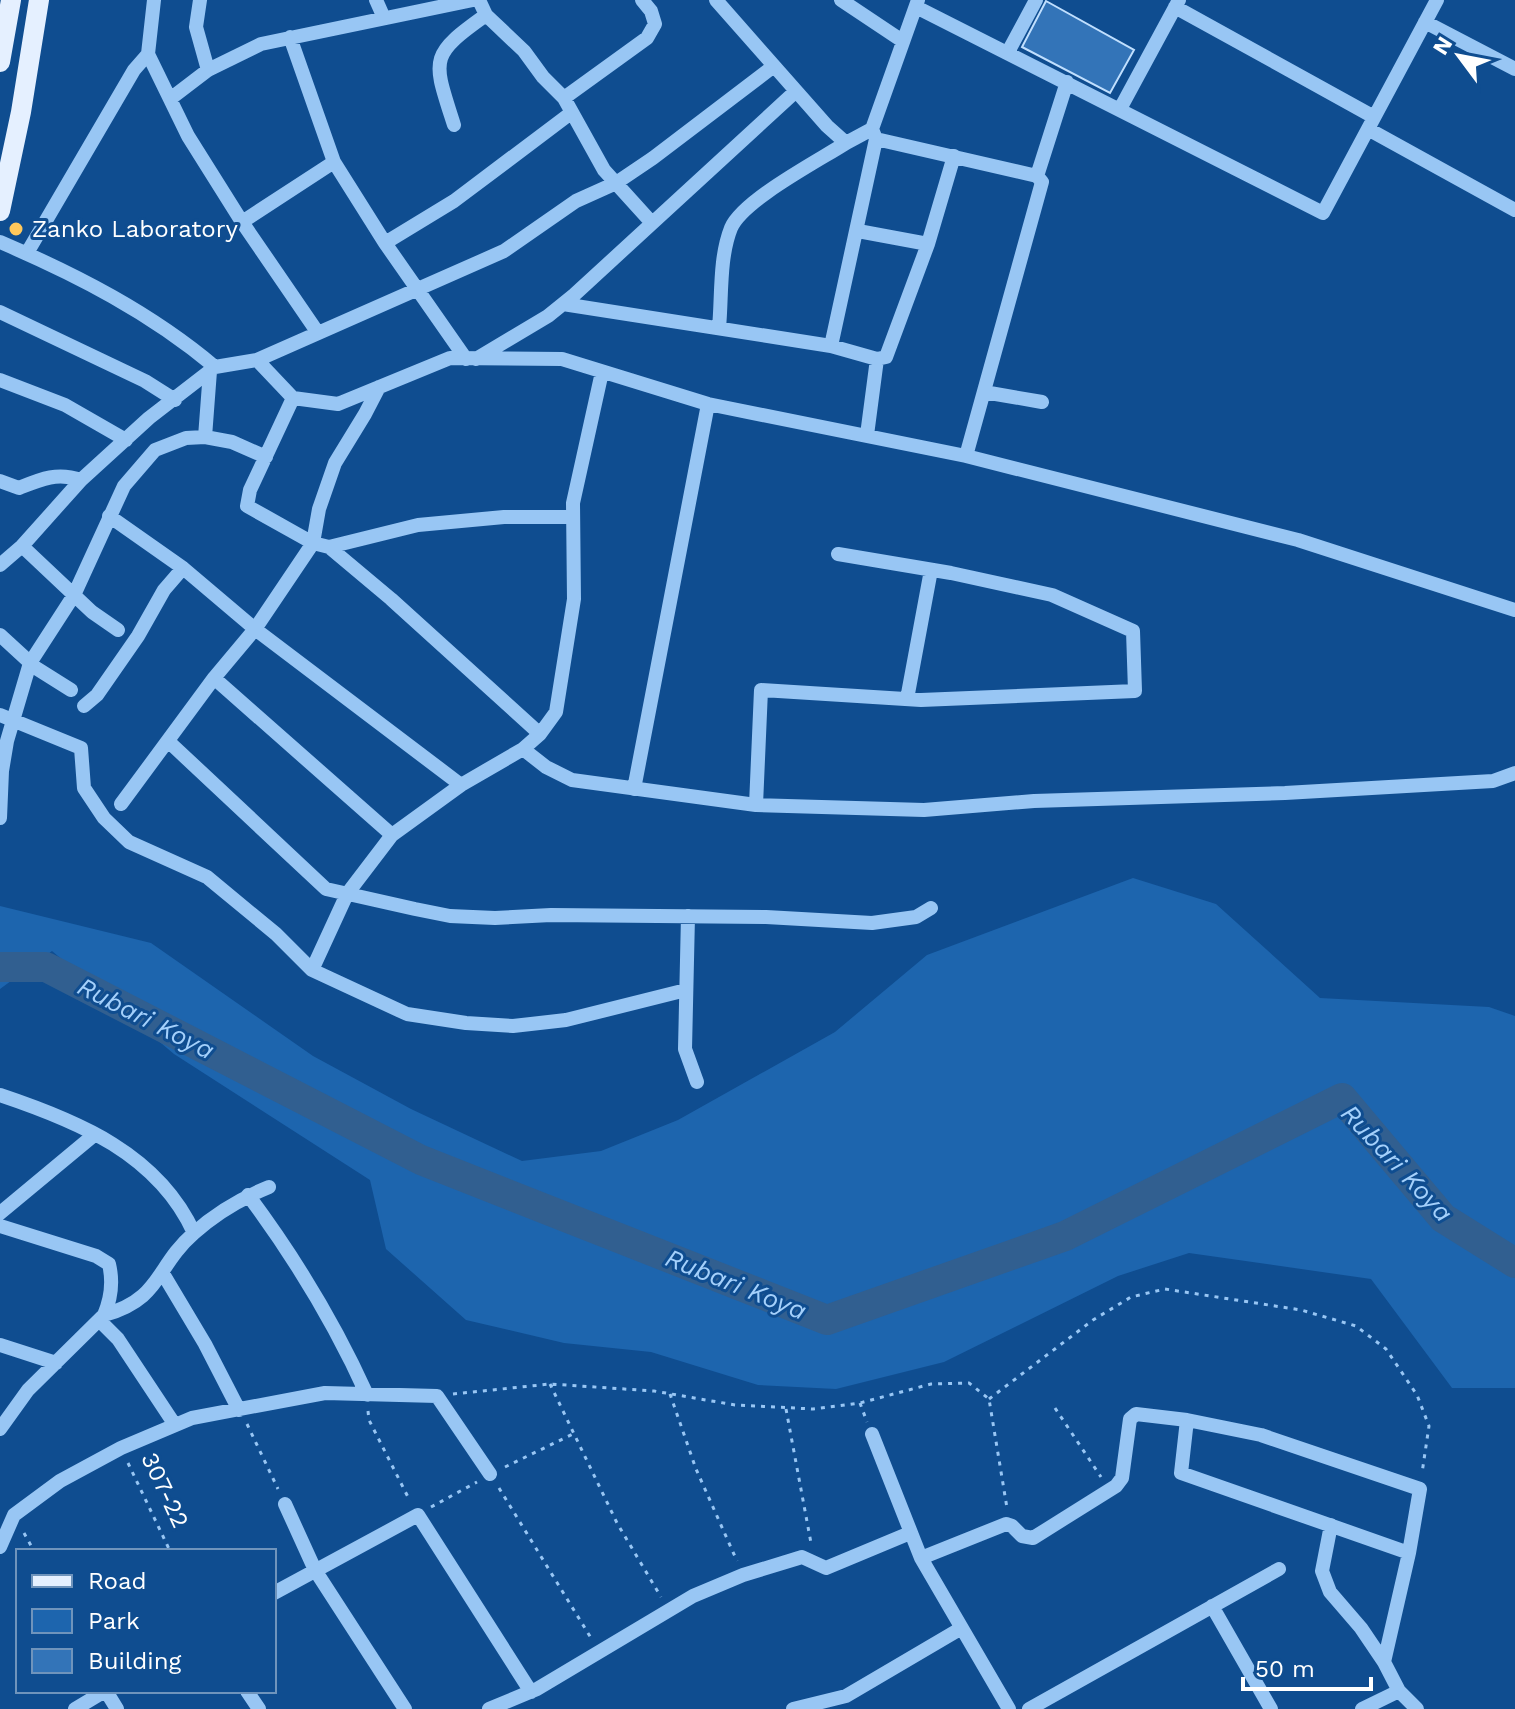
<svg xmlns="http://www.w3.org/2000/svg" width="1515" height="1709" viewBox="0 0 1515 1709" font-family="'Work Sans',sans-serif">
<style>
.green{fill:#1d65ae}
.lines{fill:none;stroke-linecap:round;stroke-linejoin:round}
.river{stroke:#315f90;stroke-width:30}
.building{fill:#3374b8;stroke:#c0dffe;stroke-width:2}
.path{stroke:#98c6f4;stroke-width:3;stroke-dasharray:4 6;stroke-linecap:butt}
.minor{stroke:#98c6f4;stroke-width:14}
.major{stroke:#e5f0ff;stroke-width:20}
.poi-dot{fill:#ffc85b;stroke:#0f4d90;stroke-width:3}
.labels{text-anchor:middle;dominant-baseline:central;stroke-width:6;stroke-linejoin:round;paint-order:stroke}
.poi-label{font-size:24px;fill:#fff;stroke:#0f4d90;text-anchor:start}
.street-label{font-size:24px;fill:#fff;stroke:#0f4d90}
.water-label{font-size:26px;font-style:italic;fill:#a4d0fb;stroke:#0f4d90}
</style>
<rect width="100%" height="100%" fill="#0f4d90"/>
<path class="green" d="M1133,878L1216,904L1320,998L1489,1007L1515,1016V1388H1452L1371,1279L1189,1253L1118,1276L944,1362L836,1389L758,1385L651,1352L564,1343L466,1320L386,1249L370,1180L174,1054L52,951L0,989V906L151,943L313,1056L411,1109L522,1161L601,1151L678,1120L835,1032L927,955Z"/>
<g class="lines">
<path class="river" d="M0,967H46L421,1160L827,1320L1065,1236L1342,1098L1443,1218L1515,1263"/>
</g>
<path class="building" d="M1046,1L1134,50L1110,93L1022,47Z"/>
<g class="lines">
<path class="path" d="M550,1384L617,1523L661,1597
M453,1394L550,1384L654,1391L735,1405L813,1409L860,1403L931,1384L969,1383L989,1399L1007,1508
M670,1394L696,1469L737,1561
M989,1399L1093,1320L1131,1297L1165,1289L1301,1310L1356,1326L1386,1349L1417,1395L1429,1426L1422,1473
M860,1403L867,1422
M1055,1408L1101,1477
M786,1409L811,1543
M368,1411L369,1420L410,1501
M247,1424L278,1489
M128,1463L170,1551
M505,1467L573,1434
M499,1488L591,1638
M431,1507L477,1482
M24,1533L34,1551"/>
<path class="minor" d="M154,0L148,54L188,136L242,222L318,333
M200,0L196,27L208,70
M376,0L384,18
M479,0L486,15L524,51L543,77L564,98L604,170L652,223
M716,0L827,126L846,143L872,129
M841,0L901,40
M918,0L872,129L876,139L1037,176L1042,182L966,456
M916,7L1323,213L1437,0
M1175,7L1374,117
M1425,22L1515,69
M290,37L334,162L385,243L466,359
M1008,52L1036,0
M564,98L647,38L655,24L651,11L642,0
M170,99L208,70L261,44L473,0
M1120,109L1179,0
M454,125C433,59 428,56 486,15
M1368,129L1515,210
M1037,176L1067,82
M242,222L334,162
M858,231L928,244
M0,242C77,275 151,313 215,367
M385,243L454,201L571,113
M27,253L134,70L148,54
M563,304L831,346L877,359L886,357L928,244L954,156
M0,312L145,381L175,400
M719,328C722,297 719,258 731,228C743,200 818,161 846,143
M831,346L876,139
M476,359L548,316L574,295L796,91
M257,360L504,251L576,201L616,183L653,158L774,66
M0,380L65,405L126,440
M984,392L1042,402
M293,398L250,490L247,506L313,543L329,547L391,599L540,734
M867,435L877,359
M205,437L232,442L266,457
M0,481L19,488C41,479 57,472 81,480
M109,516L183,568L255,629L461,785
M22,546L92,612L118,630
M329,547L418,525L504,517H572
M0,565L22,546L81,480L149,418L215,367L257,360L293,398L338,404L450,358L562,359L708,404L966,456L1298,540L1515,610
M0,635L36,668L71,690
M214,678L392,835
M907,699L931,570
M84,706L97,695L138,636L164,590L183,568
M0,715L81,748L84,788L104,818L129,842L207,877L276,934L312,970L407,1014L466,1023L513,1026L566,1020L686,990
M168,741L326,889L415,909L450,916L495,918L551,915L766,917L872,923L916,917L931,908
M523,749L546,767L572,780L756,805L924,810L1034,801L1285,793L1493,781L1515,773
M634,789L708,404
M121,804L214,678L255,629L313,543L319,509L335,463L365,414L379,387
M756,805L761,690L921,700L1135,691L1133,631L1052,595L951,573L838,554
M0,818L2,771L7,741L30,663L74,595L124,486L155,450L186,438L205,437L210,371
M688,916L685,1049L697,1082
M312,970L347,894L392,835L461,785L523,749L540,734L556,712L574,599L573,503L602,372
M0,1095C78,1121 158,1154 194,1233
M248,1195C295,1258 335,1324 367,1395
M0,1213L94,1135
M0,1226L96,1256L109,1264C113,1281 111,1299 104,1315L28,1390L0,1429
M162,1272L205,1344L239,1410
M104,1315C162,1299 155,1267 194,1233C215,1214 242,1198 269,1187
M99,1320L118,1339L175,1425
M0,1345L56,1363
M1187,1420L1181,1473L1409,1553
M872,1434L921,1558L1009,1709
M285,1504L315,1570L405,1709
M1331,1525L1322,1571L1330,1592L1361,1628L1384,1662L1399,1691L1417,1709
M0,1547L14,1515L60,1481L121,1448L192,1418L325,1393L437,1396L490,1474
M921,1558L1006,1524L1012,1526L1022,1536L1033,1538L1116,1486L1122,1478L1130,1419L1136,1414L1187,1420L1261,1435L1420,1489L1409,1553L1384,1662
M274,1593L418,1515L531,1692
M1212,1606L1271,1709
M106,1691L117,1709
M247,1691L259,1709
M75,1709L105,1691
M489,1709L537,1689L693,1596L743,1575L802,1557L826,1568L910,1533
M793,1709L846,1696L960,1629
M1029,1709L1279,1569
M1362,1709L1399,1691"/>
<path class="major" d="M0,62L11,0
M0,211L21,112L39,0"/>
</g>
<circle class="poi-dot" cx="16" cy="229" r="8"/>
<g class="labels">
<g class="poi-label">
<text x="32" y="229">Zanko Laboratory</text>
</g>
<g class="street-label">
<text transform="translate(165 1490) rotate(65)">307-22</text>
</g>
<g class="water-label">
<text transform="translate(146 1018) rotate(27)">Rubari Koya</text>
<text transform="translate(1397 1163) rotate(47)">Rubari Koya</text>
<text transform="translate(736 1284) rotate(22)">Rubari Koya</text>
</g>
</g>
<rect x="16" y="1549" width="260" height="144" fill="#0f4d90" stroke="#6f94bc" stroke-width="2"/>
<rect x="32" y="1575" width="40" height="12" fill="#e5f0ff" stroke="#6f94bc" stroke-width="2"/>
<text x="88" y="1589" font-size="24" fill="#ffffff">Road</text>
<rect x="32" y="1609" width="40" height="24" fill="#1d65ae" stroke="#6f94bc" stroke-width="2"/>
<text x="88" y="1629" font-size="24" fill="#ffffff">Park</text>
<rect x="32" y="1649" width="40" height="24" fill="#3374b8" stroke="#6f94bc" stroke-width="2"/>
<text x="88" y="1669" font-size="24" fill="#ffffff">Building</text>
<g transform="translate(1459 56) rotate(302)" stroke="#0f4d90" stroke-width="6" paint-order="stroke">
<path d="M0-6L14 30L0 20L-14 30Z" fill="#ffffff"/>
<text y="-12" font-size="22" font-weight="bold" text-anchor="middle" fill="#ffffff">N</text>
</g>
<path d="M1243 1677v12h128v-12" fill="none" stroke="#ffffff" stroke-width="4"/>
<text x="1255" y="1677" font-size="24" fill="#ffffff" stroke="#0f4d90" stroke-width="6" paint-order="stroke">50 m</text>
</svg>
